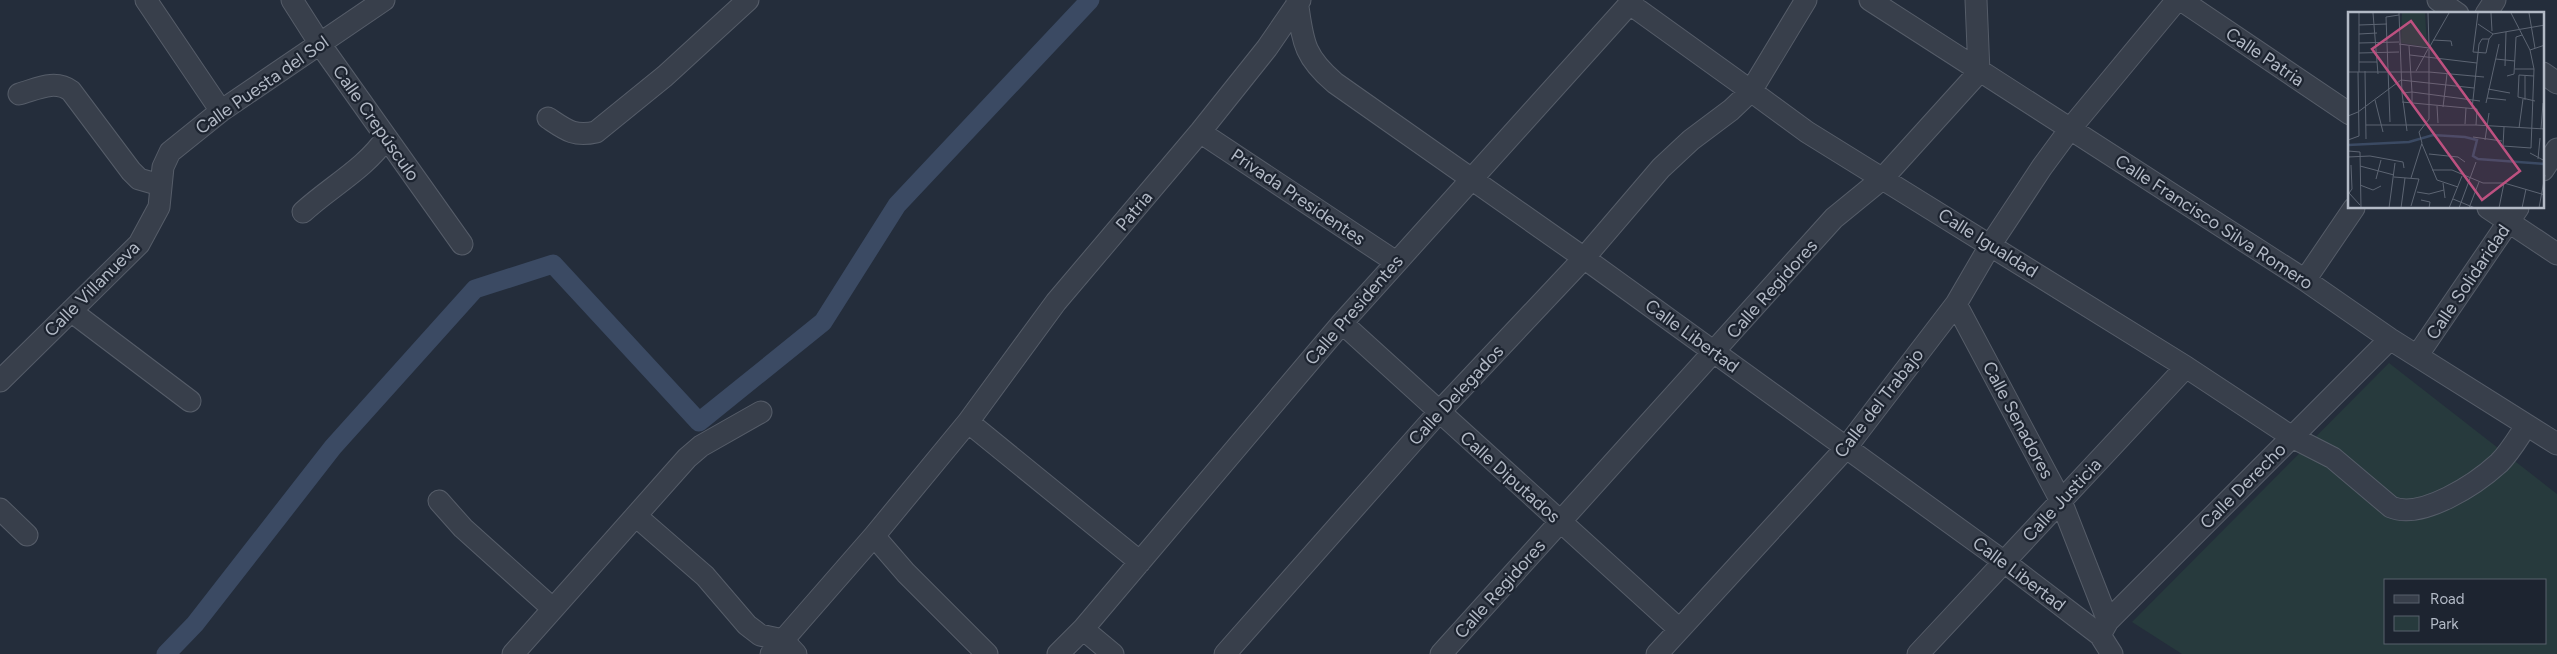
<svg xmlns="http://www.w3.org/2000/svg" width="2557" height="654" viewBox="0 0 2557 654" font-family="Figtree,sans-serif">
<style>
.green{fill:#273a3d;fill-rule:evenodd}
.lines{fill:none;stroke-linecap:round;stroke-linejoin:round}
.canal{stroke:#3b4a63;stroke-width:19}
.minor-casing{stroke:#565d69;stroke-width:23}
.minor{stroke:#383f4b;stroke-width:21}
.labels{text-anchor:middle;dominant-baseline:central;stroke-width:4.5;stroke-linejoin:round;paint-order:stroke}
.street-label{font-size:18px;fill:#b3bac6;stroke:#1d2430}
.inset-river{fill:none;stroke:#3b4a63;stroke-width:2.5}
.inset-road{fill:none;stroke:#5d6573;stroke-width:1}
.view{fill:#bd5180;fill-opacity:0.15;stroke:#bd5180;stroke-width:2.5}
.inset-edge{fill:none;stroke:#b3bac6;stroke-width:2.5}
</style>
<rect width="100%" height="100%" fill="#242d3b"/>
<path class="green" d="M2389,363L2557,494V654H2182L2132,622ZM2386,580H2546V643H2386Z"/>
<g class="lines">
<path class="canal" d="M166,654L195,624L333,447L475,289L553,264L699,422L823,322L897,205L1090,0"/>
<defs>
<path id="minor" d="M146,0L221,111
M292,0L320,44L462,244
M1297,0C1303,40 1302,55 1335,83L1584,258L2003,561L2100,635L2112,654
M1870,0L2305,280L2390,339L2557,444
M2181,0L2350,114
M2438,0L2458,14
M1630,4L1751,91L1806,0
M2486,14L2495,0
M2543,73L2557,83
M19,94C37,89 55,79 71,91L131,171L139,179L160,185
M548,118C566,130 574,137 596,132L665,76L748,0
M1200,132L1396,262
M2543,170L2557,149
M2488,208L2557,254
M303,212C330,187 366,168 386,138
M2305,280L2354,208
M1956,304L2061,501L2108,621
M71,311L190,401
M1342,323L1679,629
M2417,356L2518,208
M0,381L139,244L159,207L163,167L170,152L221,111L384,0
M968,422L1140,562
M439,501L463,528L552,608
M0,509L27,535
M636,516L705,576L747,625L760,635L783,640L796,654
M874,536L968,422L1056,302L1200,132L1267,48L1300,0
M1083,629L1113,654
M2100,635L2108,621L2390,339
M513,654L687,458L701,446L761,412
M771,654L874,536L906,573L987,654
M1058,654L1083,629L1342,323L1633,0
M1225,654L1439,412L1584,258L1661,168L1691,140L1731,110L1751,91L1807,132L2186,367L2292,437L2333,458L2391,507C2422,520 2476,484 2499,463C2510,452 2518,438 2526,426
M1441,654L1834,218L1883,178L1979,72L1976,0
M1657,654L1845,449L1956,304L1991,244L2042,167L2070,129L2177,0
M1918,654L2186,367"/>
</defs>
<use href="#minor" class="minor-casing"/>
<use href="#minor" class="minor"/>
</g>
<g class="labels">
<g class="street-label">
<text transform="translate(2265 57) rotate(34)">Calle Patria</text>
<text transform="translate(262 85) rotate(-35)">Calle Puesta del Sol</text>
<text transform="translate(376 123) rotate(55)">Calle Crepúsculo</text>
<text transform="translate(1298 197) rotate(34)">Privada Presidentes</text>
<text transform="translate(1134 211) rotate(-50)">Patria</text>
<text transform="translate(2214 222) rotate(33)">Calle Francisco Silva Romero</text>
<text transform="translate(1988 243) rotate(32)">Calle Igualdad</text>
<text transform="translate(2468 282) rotate(-56)">Calle Solidaridad</text>
<text transform="translate(92 289) rotate(-45)">Calle Villanueva</text>
<text transform="translate(1772 289) rotate(-48)">Calle Regidores</text>
<text transform="translate(1354 310) rotate(-49)">Calle Presidentes</text>
<text transform="translate(1692 336) rotate(36)">Calle Libertad</text>
<text transform="translate(1456 395) rotate(-47)">Calle Delegados</text>
<text transform="translate(1879 403) rotate(-52)">Calle del Trabajo</text>
<text transform="translate(2018 420) rotate(62)">Calle Senadores</text>
<text transform="translate(1510 477) rotate(42)">Calle Diputados</text>
<text transform="translate(2243 486) rotate(-45)">Calle Derecho</text>
<text transform="translate(2062 500) rotate(-47)">Calle Justicia</text>
<text transform="translate(2019 574) rotate(37)">Calle Libertad</text>
<text transform="translate(1500 589) rotate(-48)">Calle Regidores</text>
</g>
</g>
<g transform="translate(2348 12)">
<rect width="196" height="196" fill="#242d3b"/>
<path d="M54,1H77L79,35L53,31Z" fill="#273a3d"/>
<path class="inset-river" d="M0,133L61,130L85,123L117,125L129,128L125,144L130,147L197,152"/>
<path class="inset-road" d="M25,1L30,62M51,1L54,81L59,119M80,1L81,33M130,1L125,40L138,41L141,27M143,1L144,19M181,1L187,36M130,12L145,22L197,13M11,13L39,12M11,22L29,21M85,28L103,29L104,34M11,31L51,30M51,32L81,36M61,34L64,80L132,89M0,38V59M182,38L197,33M11,41L51,40M62,43L129,51M148,47L167,49M11,50H29M157,54L158,20M167,57H186M17,59L18,127M68,59L80,37M0,60H81L136,65M11,60V1M159,64L166,62L168,25L174,23M177,64V88M186,64L171,63L170,85L187,89M140,77L162,81M54,81L64,80V91M139,86L158,88M27,88L35,120M54,90L129,97L128,113L197,117M138,91L151,32M89,94L90,111M95,95L99,62M124,97L131,32L134,27H141L145,22M0,104L10,100L53,68L126,76M42,110L38,5L51,3M117,112L118,96M18,113H128M156,115L155,134L183,136L186,57L182,38L163,1M171,116L175,87M193,117L195,91M125,125L154,129M0,128L11,124L10,60M137,128L141,101M74,132L89,168L110,175M0,139L12,140L13,196M182,141L197,149M81,142L110,145L117,150M0,145L22,144L55,150L56,156M190,147L192,126M12,154L46,163M84,158H104L135,171H156L197,183M46,165L71,167L63,194M63,166L74,131L71,120L81,107V36L101,1M28,167L33,148M95,171L97,186M12,173L25,178L33,174M69,180L81,182L96,178M1,181L4,177L3,153M1,181L12,193M105,187L127,196M73,188L82,190L81,196M41,196L47,151M53,196L57,166M101,196L114,164M111,196L128,150M121,196L131,170M151,196L156,171M174,196L178,177M191,196L197,163"/>
<path class="view" d="M63,9L172,159L134,188L24,37Z"/>
<rect width="196" height="196" class="inset-edge"/>
</g>
<rect x="2384" y="579" width="162" height="65" fill="#1d2430" stroke="#59606c"/>
<rect x="2394" y="595" width="25" height="8" fill="#383f4b" stroke="#59606c"/>
<text x="2430" y="604" font-size="15" fill="#b3bac6">Road</text>
<rect x="2394" y="616" width="25" height="15" fill="#273a3d" stroke="#59606c"/>
<text x="2430" y="629" font-size="15" fill="#b3bac6">Park</text>
</svg>
